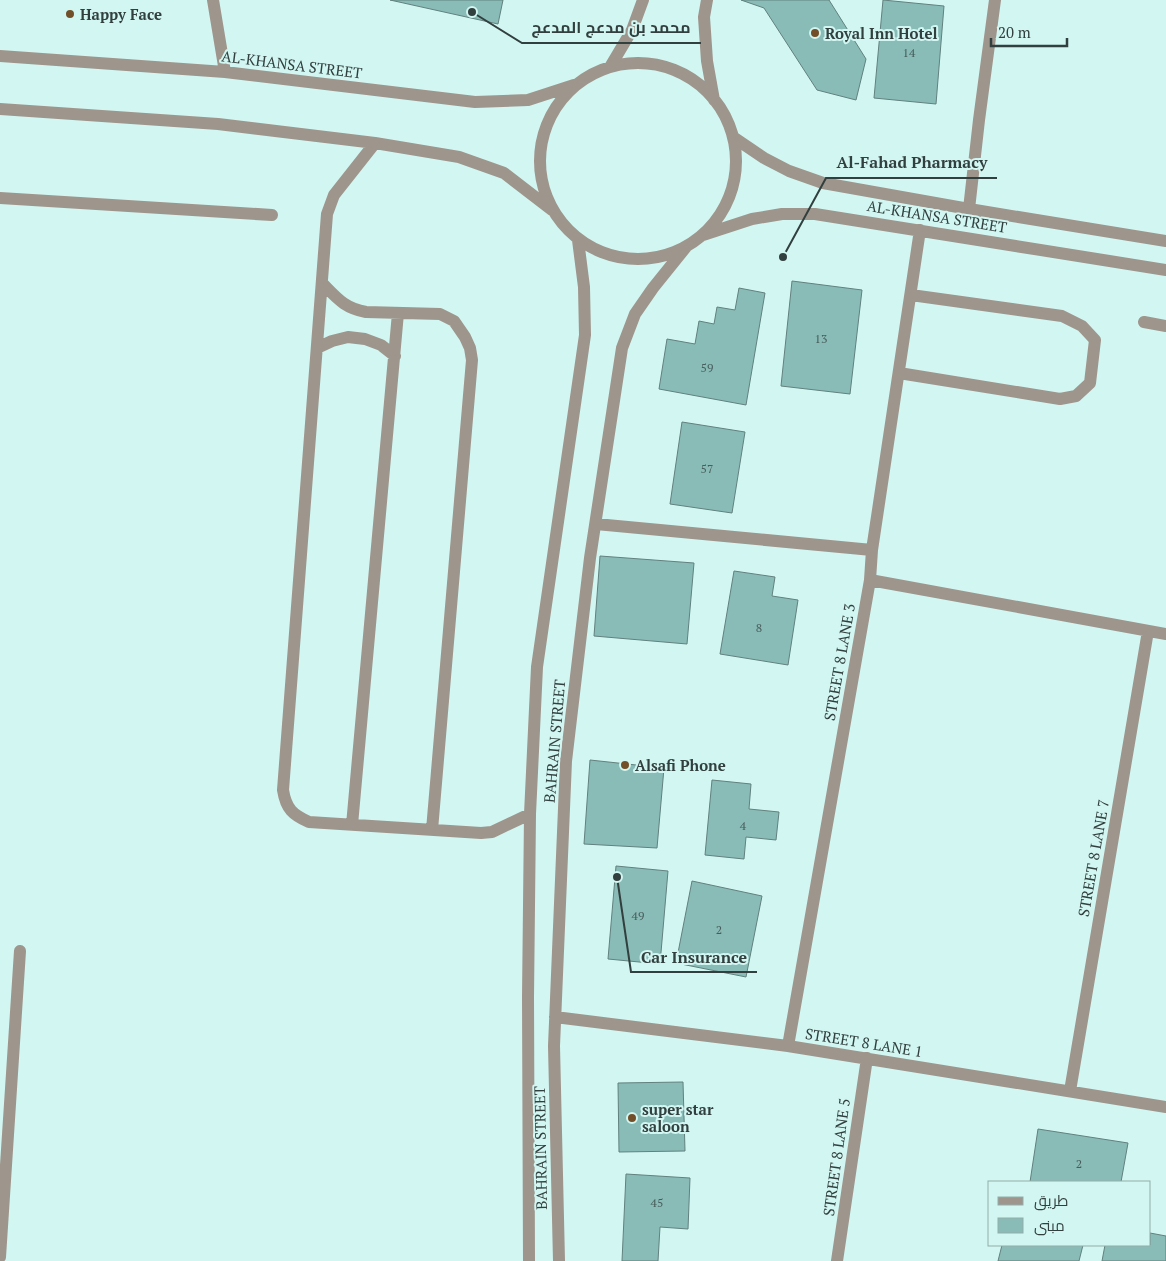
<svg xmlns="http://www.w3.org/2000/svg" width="1166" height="1261" viewBox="0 0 1166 1261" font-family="'PT Serif',Cairo,serif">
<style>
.building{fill:#8abcb7;stroke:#61817e}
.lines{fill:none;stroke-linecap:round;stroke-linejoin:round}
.minor{stroke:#9e958c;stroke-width:12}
.poi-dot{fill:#724f28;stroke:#d2f6f2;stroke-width:2}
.labels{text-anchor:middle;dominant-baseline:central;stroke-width:4;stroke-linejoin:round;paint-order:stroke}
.number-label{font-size:12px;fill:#475e5c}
.poi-label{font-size:15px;font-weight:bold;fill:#313f3e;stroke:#d2f6f2;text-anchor:start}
.street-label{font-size:15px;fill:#313f3e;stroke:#d2f6f2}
.leader{fill:none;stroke:#313f3e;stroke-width:2}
.callout-dot{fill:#313f3e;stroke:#d2f6f2;stroke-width:2}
.callout-label{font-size:16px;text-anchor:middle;font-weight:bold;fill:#313f3e;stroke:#d2f6f2;stroke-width:4;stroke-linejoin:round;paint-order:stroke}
</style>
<rect width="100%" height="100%" fill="#d2f6f2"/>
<path class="building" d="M390,0H503L498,24Z
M741,0H829L866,59L856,100L817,90L764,8Z
M883,0L944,6L936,104L874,98Z
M792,281L862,290L850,394L781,386Z
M739,288L765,293L746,405L659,389L667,339L695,344L699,321L714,324L717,307L735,310Z
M682,422L745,432L732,513L670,504Z
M600,556L694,563L687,644L594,636Z
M734,571L775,577L772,596L798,600L788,665L720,654Z
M590,760L664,768L657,848L584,844Z
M712,780L751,784L749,809L779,812L776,840L746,837L744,859L705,855Z
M616,866L668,871L660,964L608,959Z
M692,881L762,896L746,977L676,963Z
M683,1082L685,1151L619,1152L618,1083Z
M1038,1129L1128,1143L1121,1182H1030Z
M626,1174L690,1178L688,1229L660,1227L658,1261H622Z
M1150,1233L1166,1236V1261H1102L1105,1245H1150Z
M1002,1245H1083L1079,1261H998Z"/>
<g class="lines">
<path class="minor" d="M213,0L225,72
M707,0L704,17L707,61L714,100
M0,56L225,72L475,102L528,100L574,85
M540 161a98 98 0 1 1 196 0a98 98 0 1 1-196 0Z
M610,67L632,30L643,0
M0,109L218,124L375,143L459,157L504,173L552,210
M733,137L764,158L789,171L823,183L969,209L1166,241
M375,143L334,195L327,214L283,790C286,809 293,815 309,822L481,833L492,832L530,814
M0,198L272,215
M969,209L979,120L995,0
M703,235L752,219L782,214H815L1166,270
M322,283C337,298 344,308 366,312L440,314L454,321L465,337L470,348L472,360L432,830
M1144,322L1166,326
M317,348L332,341L348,337L365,339L381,345L395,356
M899,373L1060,399L1076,396L1090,383L1095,340L1082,326L1062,316L911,295
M596,524L872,550
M870,580L872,550L920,230
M352,825L398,313
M555,1017L788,1046L1166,1107
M788,1046L870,580L1166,634
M1070,1091L1148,631
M0,1257L20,951
M529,1261L528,997L530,814L537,667L585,335L584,287L578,240
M559,1261L554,1046L566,761L590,558L622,348L635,314L653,288L686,247
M837,1261L867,1058"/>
</g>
<g class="poi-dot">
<circle cx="70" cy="14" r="5"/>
<circle cx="815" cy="33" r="5"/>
<circle cx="625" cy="765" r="5"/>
<circle cx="632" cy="1118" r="5"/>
</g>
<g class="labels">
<g class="number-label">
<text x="909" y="52">14</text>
<text x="821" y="338">13</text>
<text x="707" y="367">59</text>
<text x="707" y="468">57</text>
<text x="759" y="627">8</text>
<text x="743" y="825">4</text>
<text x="638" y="915">49</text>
<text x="719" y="929">2</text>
<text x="1079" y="1163">2</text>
<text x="657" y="1202">45</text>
</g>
<g class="poi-label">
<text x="80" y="14">Happy Face</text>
<text x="825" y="33">Royal Inn Hotel</text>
<text x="635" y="765">Alsafi Phone</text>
<text x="642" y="1109">super star<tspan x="642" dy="17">saloon</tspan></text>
</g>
<g class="street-label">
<text transform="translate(292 64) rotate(7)">AL-KHANSA STREET</text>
<text transform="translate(937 216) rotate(9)">AL-KHANSA STREET</text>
<text transform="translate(839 662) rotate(-80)">STREET 8 LANE 3</text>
<text transform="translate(554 741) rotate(-85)">BAHRAIN STREET</text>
<text transform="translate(1093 858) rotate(-80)">STREET 8 LANE 7</text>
<text transform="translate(864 1042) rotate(9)">STREET 8 LANE 1</text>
<text transform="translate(540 1148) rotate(-91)">BAHRAIN STREET</text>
<text transform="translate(836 1157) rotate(-82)">STREET 8 LANE 5</text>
</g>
</g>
<path class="leader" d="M472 12L522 43H701M783 257L826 178H997M617 877L631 972H757"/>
<g class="callout-dot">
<circle cx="472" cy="12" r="5"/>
<circle cx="783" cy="257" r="5"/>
<circle cx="617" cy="877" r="5"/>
</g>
<g class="callout-label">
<text x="611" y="33">محمد بن مدعج المدعج</text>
<text x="912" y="168">Al-Fahad Pharmacy</text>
<text x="694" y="963">Car Insurance</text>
</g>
<rect x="988" y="1181" width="162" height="65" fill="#d2f6f2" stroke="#92adaa"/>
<rect x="998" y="1197" width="25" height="8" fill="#9e958c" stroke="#92adaa"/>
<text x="1034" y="1206" font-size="15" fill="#313f3e">طريق</text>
<rect x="998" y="1218" width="25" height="15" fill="#8abcb7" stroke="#92adaa"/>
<text x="1034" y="1231" font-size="15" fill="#313f3e">مبنى</text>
<path d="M991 38v8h76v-8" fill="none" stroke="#313f3e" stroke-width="2.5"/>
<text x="998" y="38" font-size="15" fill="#313f3e" stroke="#d2f6f2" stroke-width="4" paint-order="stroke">20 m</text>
</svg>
